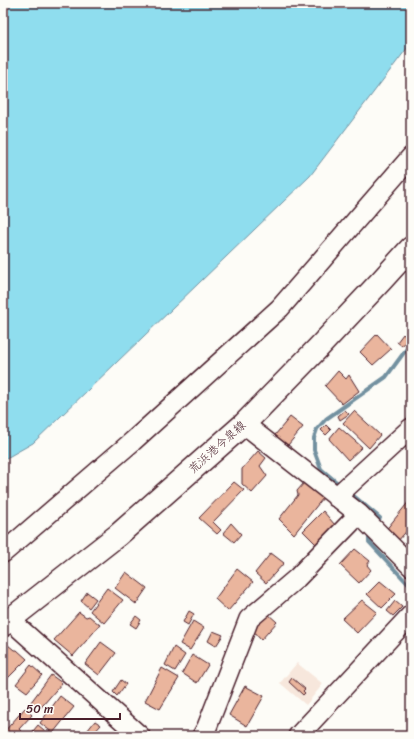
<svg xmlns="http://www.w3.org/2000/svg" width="414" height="739" viewBox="0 0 414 739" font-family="Sriracha,'Klee One',sans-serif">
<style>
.built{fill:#f7e7dc}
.water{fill:#8fddee;stroke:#7391a0}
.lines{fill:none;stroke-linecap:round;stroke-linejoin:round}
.stream{stroke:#7391a0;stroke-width:4}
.building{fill:#eab59d;stroke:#4a1f2b}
.minor-casing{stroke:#4a1f2b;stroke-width:22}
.major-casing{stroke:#4a1f2b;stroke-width:25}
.minor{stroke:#fdfcf7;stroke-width:19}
.major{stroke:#fdfcf7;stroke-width:22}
.labels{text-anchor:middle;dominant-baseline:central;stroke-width:4;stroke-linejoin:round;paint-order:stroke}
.street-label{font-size:12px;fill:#4a1f2b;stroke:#fdfcf7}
</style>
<rect width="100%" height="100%" fill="#fdfcf7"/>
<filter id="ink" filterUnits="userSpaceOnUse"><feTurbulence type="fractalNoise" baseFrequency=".025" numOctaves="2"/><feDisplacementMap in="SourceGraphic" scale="8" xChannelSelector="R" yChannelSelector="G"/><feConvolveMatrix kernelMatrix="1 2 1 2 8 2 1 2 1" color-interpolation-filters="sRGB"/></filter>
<g filter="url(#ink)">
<path class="built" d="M297,663L323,684L306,705L280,683Z"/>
<path class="water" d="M3,3H411V43L310,176L33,443L3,460Z"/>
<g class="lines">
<path class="stream" d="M340,485L321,469L314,450V438L317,429L326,419L386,377L411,343
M349,492L380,518L377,522
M369,535V542L411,587"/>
</g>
<path class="building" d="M377,334L391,349L373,365L360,352Z
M403,334L408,339L402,346L397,342Z
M338,371L346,379L349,375L359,391L342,404L325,386Z
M345,410L349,414L340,420L338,416Z
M354,411L380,435L369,448L343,423Z
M290,417L303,427L283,451L270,441Z
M326,425L331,430L326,435L321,430Z
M339,427L362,447L348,460L329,439Z
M258,451L266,458L260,466L267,476L252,493L242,484V469Z
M234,482L244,490L213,522L221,530L217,534L199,518Z
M304,483L323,498L294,534L279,519L298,495L297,491Z
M410,500L411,526L397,542L385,531Z
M323,511L335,525L316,544L303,531Z
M231,523L241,534L234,542L223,533Z
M355,549L370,561L367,565L371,570L359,583L340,565Z
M271,553L284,563L266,583L255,573Z
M237,569L253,582L228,611L215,599Z
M126,572L147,588L136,604L115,588Z
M380,581L396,594L382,608L367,594Z
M107,588L123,600L104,623L90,611Z
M87,592L96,599L89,608L81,601Z
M362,600L377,612L357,633L342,619Z
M395,601L402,607L393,616L387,611Z
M189,611L194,614L188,625L183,622Z
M79,612L86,617L89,616L100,625L73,656L54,640Z
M268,614L277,622L261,640L252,630Z
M136,616L141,620L136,628L130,624Z
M193,621L204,628L190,650L180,644Z
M213,631L223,635L216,646L208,641Z
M101,642L116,653L99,675L85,664Z
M8,645L14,650H17L27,659L3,683V653Z
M174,647L185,655L175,671L165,665Z
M192,655L208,665L197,683L182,673Z
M31,665L42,675L27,692L16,684Z
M162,668L179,678L160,709L145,701Z
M51,675L62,683L37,712L28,706Z
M292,678L305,689L303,691L305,693L303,695L289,682Z
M121,680L126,684L117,696L113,692Z
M245,686L264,696L247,726L229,715Z
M60,696L74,707L53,733L40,723Z
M25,708L32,715L19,729L25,735L24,736H9L4,732Z
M95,721L101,725L91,736H83Z
M38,725L50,735L49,736H29Z"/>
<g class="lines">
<defs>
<path id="minor" d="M244,424L359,514L411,566
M336,497L411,428
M3,553L133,441L280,308L411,157
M10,620L140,736
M202,736L207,727L249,619L297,578L359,514
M298,736L411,615"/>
<path id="major" d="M3,625L118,535L244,424L319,347L381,281L411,248"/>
</defs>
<use href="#minor" class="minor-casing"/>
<use href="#major" class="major-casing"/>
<use href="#minor" class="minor"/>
<use href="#major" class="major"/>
</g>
</g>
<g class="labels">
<g class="street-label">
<text transform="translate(217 447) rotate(-42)">荒浜港今泉線</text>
</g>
</g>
<rect width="414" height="739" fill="none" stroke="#fdfcf7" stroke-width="16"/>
<rect x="8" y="8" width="398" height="723" fill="none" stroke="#4a1f2b" stroke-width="1.5" filter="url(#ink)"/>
<path d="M20 713v6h100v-6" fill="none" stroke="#4a1f2b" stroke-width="2"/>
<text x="26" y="713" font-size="12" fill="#4a1f2b" stroke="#fdfcf7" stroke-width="3" paint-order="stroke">50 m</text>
</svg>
